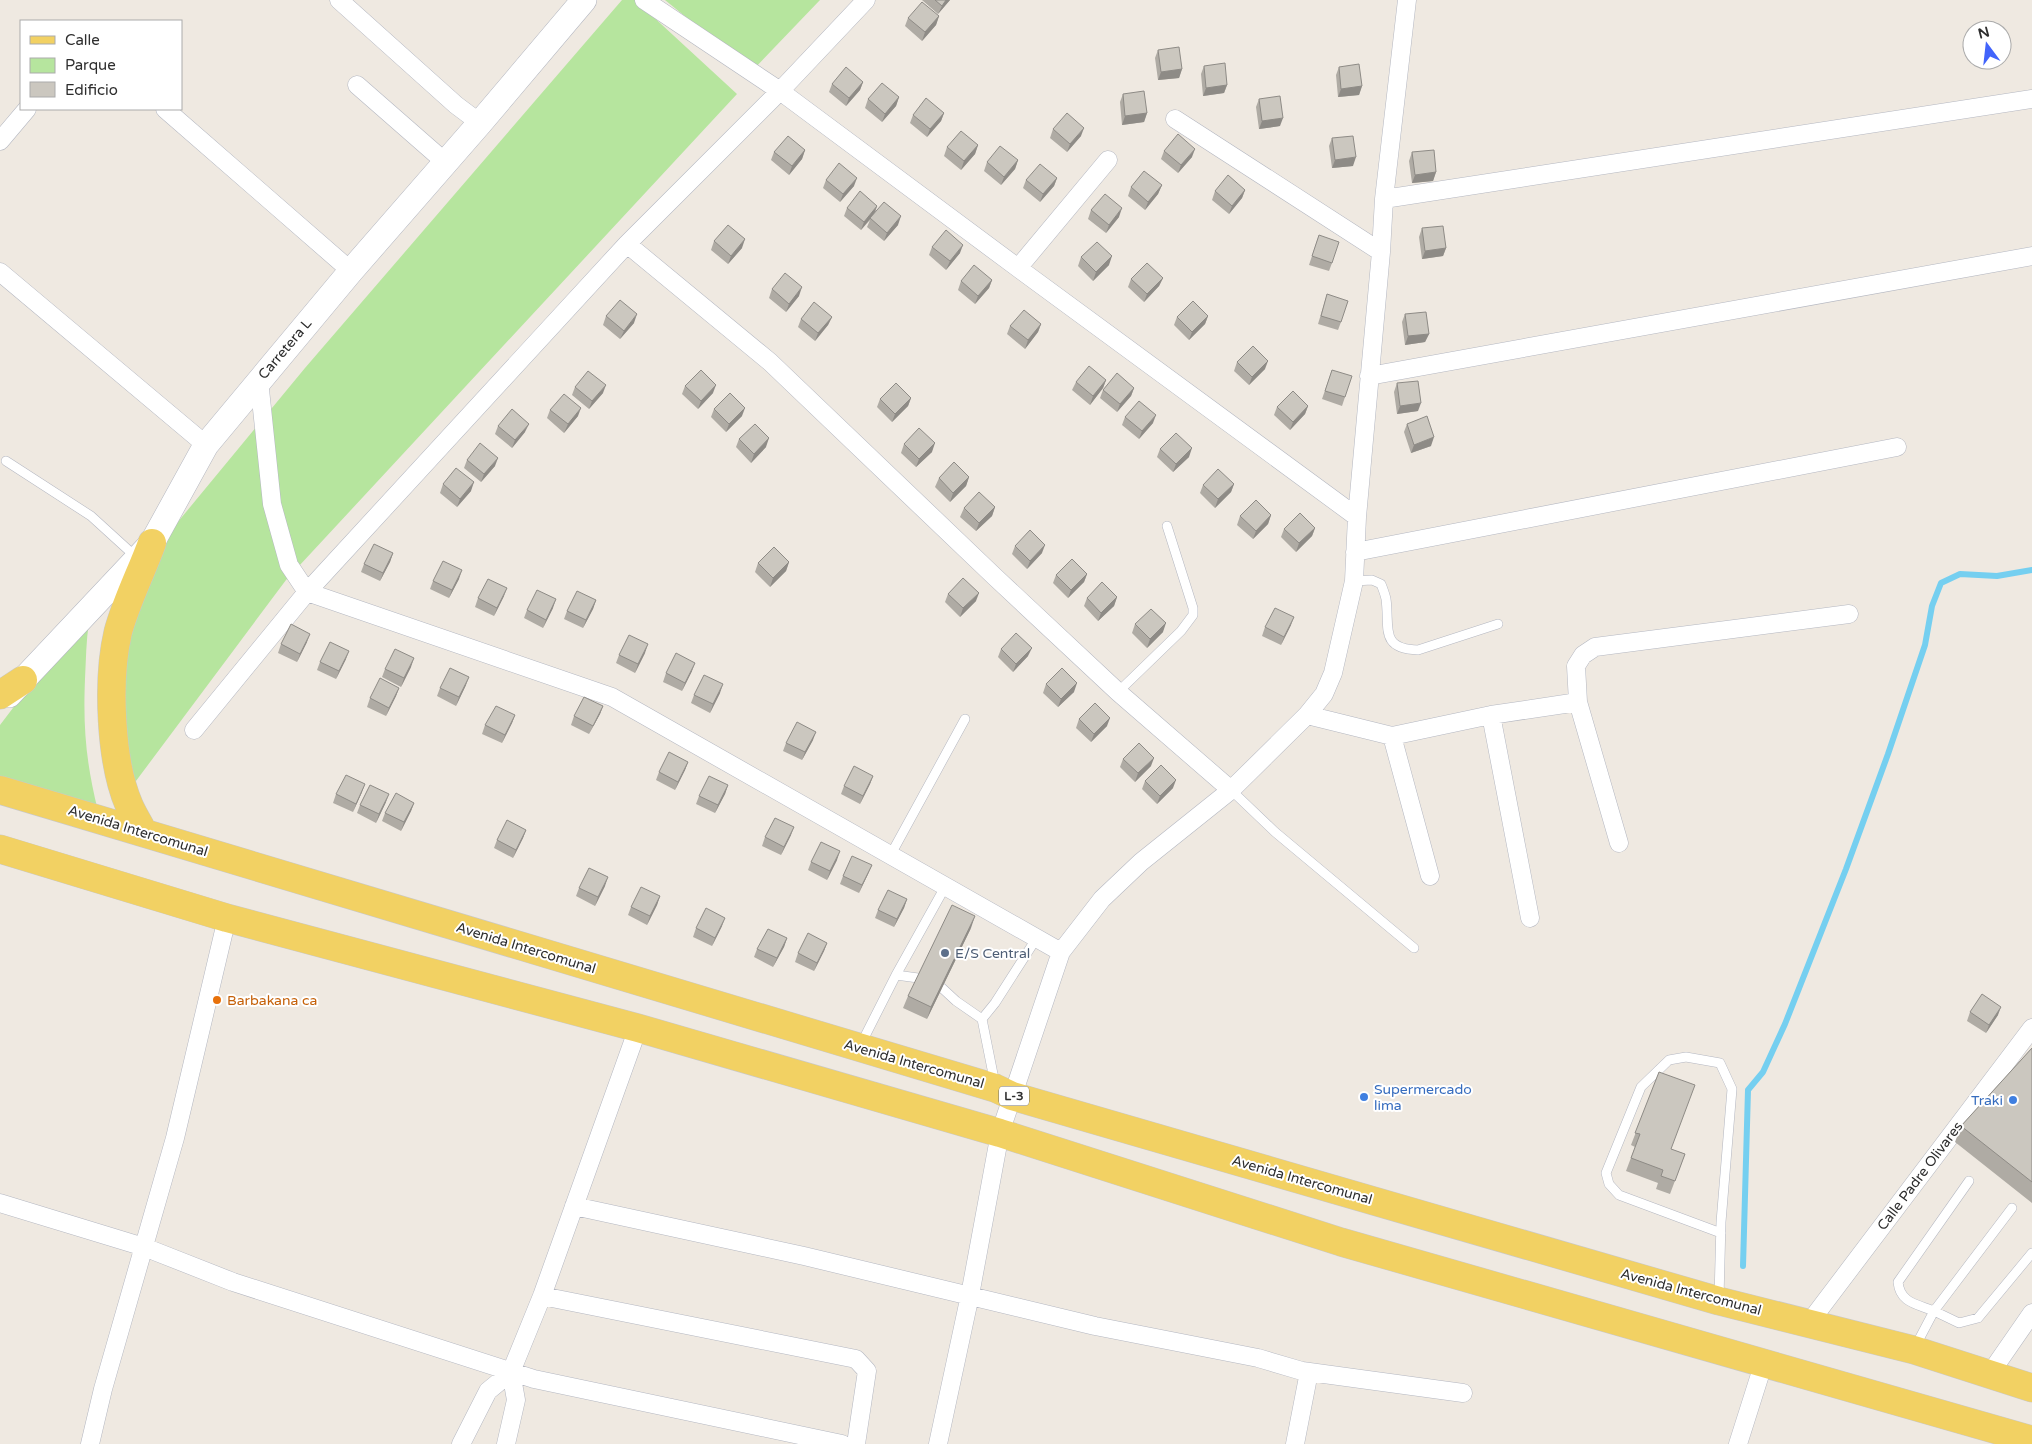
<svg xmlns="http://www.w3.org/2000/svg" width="2032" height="1444" viewBox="0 0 2032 1444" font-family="'Varela Round',sans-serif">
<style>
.green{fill:#b6e59e}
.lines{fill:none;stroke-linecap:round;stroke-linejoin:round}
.stream{stroke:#75cff0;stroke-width:6}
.lane-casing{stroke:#b4b7c1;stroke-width:10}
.street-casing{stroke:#b4b7c1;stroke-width:19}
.secondary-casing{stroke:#b4b7c1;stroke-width:26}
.primary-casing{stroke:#c9c9c9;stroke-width:29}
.lane{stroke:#fff;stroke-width:9}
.street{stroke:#fff;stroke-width:18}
.secondary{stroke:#fff;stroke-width:25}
.primary{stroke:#f2d163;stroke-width:28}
.wall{fill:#afaba4}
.shaded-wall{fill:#8e8b86}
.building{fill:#cbc7bf;stroke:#8e8b86}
.service-dot{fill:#5c6f8a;stroke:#fff;stroke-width:2}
.food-dot{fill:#e8710a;stroke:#fff;stroke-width:2}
.shop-dot{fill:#3f7fe0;stroke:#fff;stroke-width:2}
.labels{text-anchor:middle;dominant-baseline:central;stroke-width:4;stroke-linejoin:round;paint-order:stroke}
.shield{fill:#fff;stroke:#6d6d6d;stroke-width:1}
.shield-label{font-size:12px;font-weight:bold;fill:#2e2e2e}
.street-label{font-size:14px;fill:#2e2e2e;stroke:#fff}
.service-label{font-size:14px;fill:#4e5e75;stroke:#fff;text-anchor:start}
.food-label{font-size:14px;fill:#c56008;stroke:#fff;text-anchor:start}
.shop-label{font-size:14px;fill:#366cbe;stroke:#fff;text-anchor:start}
</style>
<rect width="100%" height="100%" fill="#efe9e1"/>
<path class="green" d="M622,0H635L737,94L286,580L127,793L116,742L134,575L305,368Z
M665,0H820L752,71Z
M81,619L89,622C86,641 86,660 85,679C83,729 86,762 98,811L0,778V725Z"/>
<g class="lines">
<path class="stream" d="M1743,1266L1748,1090L1763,1072L1785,1024L1846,869L1888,754L1925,645L1932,606L1941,583L1960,574L1997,576L2032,570"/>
<defs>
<path id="lane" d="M6,461L91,516L136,557
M1354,581L1372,580L1381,584C1383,589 1385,594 1386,599C1390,627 1379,649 1418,650L1498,624
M1118,692L1181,631L1193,615V608L1167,526
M1231,790L1275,832L1414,948
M890,856L965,719
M896,975L918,978
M942,988L956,1001L982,1019L995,1084
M982,1019L995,1003L1036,939
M860,1046L896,975L945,887
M1969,1181L1898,1282C1900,1303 1917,1304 1934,1311L2012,1208
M1719,1298L1721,1222L1732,1089L1720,1063L1686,1057L1669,1060L1641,1087L1606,1173L1609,1184L1619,1195L1721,1233
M1915,1347L1934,1311L1959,1323L1978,1318L2032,1253"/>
<path id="street" d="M339,0L456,105L480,123
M644,0L780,91L1018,268L1357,517
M357,85L445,162
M165,109L351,271
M1175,119L1381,252
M0,141L27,109
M1384,199L2032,99
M627,244L770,362L995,577L1118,692L1231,790
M1018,268L1108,160
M0,272L206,445
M1369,376L2032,256
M259,380L272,504L289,565L307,592L612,697L1061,952
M1355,552L1897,447
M1307,715L1392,736L1491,715L1578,702
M1491,715L1530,918
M194,730L307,592L627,244L780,91L866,0
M1392,736L1430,876
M1619,843L1578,702L1576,666L1583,655L1595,647L1849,614
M0,1203L144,1247L233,1282L534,1379L842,1444
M574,1206L804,1256L1095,1326L1258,1358L1302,1371L1463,1393
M542,1296L856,1359L867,1371L856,1444
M1809,1323L2032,1028
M1989,1375L2032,1313
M90,1444L103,1389L175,1138L227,918
M461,1444L488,1391L511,1372L542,1296L638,1028
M506,1444L516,1400L511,1372
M938,1444L970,1295L1000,1133L1061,952L1102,899L1141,862L1231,790L1307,715L1324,694L1333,673L1354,581L1357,517L1381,252L1384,199L1407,0
M1295,1444L1309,1372
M1738,1444L1764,1362"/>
<path id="secondary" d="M9,695L152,543L206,445L351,271L480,123L584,0"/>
<path id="primary" d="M0,695L23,680
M0,790L995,1088L1012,1096L1719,1301L1914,1350L2032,1388
M143,832C139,823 133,815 129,805C110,761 107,679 118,632C126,602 141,573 152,543
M0,849L227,918L638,1028L1000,1133L1341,1242L2032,1440"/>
</defs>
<use href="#lane" class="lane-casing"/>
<use href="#street" class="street-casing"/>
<use href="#secondary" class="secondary-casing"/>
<use href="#primary" class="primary-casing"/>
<use href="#lane" class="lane"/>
<use href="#street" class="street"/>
<use href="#secondary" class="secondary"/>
<use href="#primary" class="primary"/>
</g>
<path class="wall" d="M922,0H950L938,14Z
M939,16L936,25L922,41L905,26L908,18Z
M1158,50L1182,69L1179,78L1158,80L1155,58Z
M1204,66L1227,85L1224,93L1203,96L1201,74Z
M1339,67L1362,86L1359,95L1338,97L1336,75Z
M863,82L860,90L846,106L829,92L832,84Z
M1123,94L1147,113L1144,122L1122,125L1120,102Z
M899,97L896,106L882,122L865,108L868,99Z
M1259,99L1280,126L1259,129L1256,107Z
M944,113L941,121L927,137L910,123L913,115Z
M1053,129L1081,136L1067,152L1050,138Z
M1332,138L1353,166L1332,168L1329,146Z
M978,145L975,154L961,170L944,156L947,147Z
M805,150L802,159L789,175L771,160L774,152Z
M1164,151L1192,157L1178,173L1161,159Z
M1412,152L1436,172L1433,181L1412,183L1409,161Z
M1018,160L1015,169L1001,185L984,171L987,162Z
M1057,178L1054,186L1040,202L1023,188L1026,180Z
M826,180L854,186L840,202L823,188Z
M1162,185L1158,194L1145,210L1128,196L1131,187Z
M1245,190L1242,198L1229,214L1212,200L1215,191Z
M877,206L875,213L898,225L884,241L867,227L870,220L861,230L844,216L847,208Z
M1091,210L1119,217L1106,233L1088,219Z
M1422,228L1446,248L1443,256L1422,259L1419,237Z
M1319,235L1332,263L1329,271L1309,265Z
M714,241L742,248L728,264L711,250Z
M932,247L960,253L946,270L929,255Z
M1081,257L1109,265L1093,281L1078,266Z
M1163,278L1159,286L1144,302L1128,287L1131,279Z
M992,280L989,288L975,304L958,290L961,281Z
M772,289L799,296L786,312L769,298Z
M1327,294L1341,322L1338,330L1318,324Z
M1405,314L1429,334L1425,342L1405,345L1402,322Z
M606,316L634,323L620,339L603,325Z
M1208,316L1205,324L1189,340L1174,325L1177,317Z
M832,317L828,325L815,341L798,327L801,319Z
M1041,324L1038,332L1025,349L1007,334L1010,326Z
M1237,362L1265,369L1249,385L1234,371Z
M1332,370L1345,397L1342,406L1322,399Z
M1106,380L1103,388L1090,405L1072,390L1076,382Z
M1397,383L1418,411L1397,414L1394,392Z
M685,386L713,393L698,409L682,394Z
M575,387L603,393L589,409L572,395Z
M1134,388L1131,396L1117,412L1100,398L1103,390Z
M911,398L908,406L892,422L877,407L880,399Z
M1308,406L1305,414L1290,430L1274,415L1277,407Z
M714,409L742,416L726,432L711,417Z
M550,410L578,416L564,433L547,418Z
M1125,417L1153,423L1139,439L1122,425Z
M1407,424L1431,446L1411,453L1404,432Z
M498,426L525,432L512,448L495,434Z
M739,439L766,447L751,463L736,447Z
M904,444L932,452L916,467L901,453Z
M1160,449L1189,457L1173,472L1157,457Z
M467,460L495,466L481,482L464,468Z
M969,477L966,486L950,502L935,487L939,478Z
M443,484L471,491L457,507L440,493Z
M1234,484L1231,492L1215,508L1200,493L1203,485Z
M995,507L992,516L976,531L960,517L964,508Z
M1271,515L1268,524L1253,539L1237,525L1240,516Z
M1315,528L1312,536L1296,552L1281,537L1284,529Z
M1015,546L1042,553L1027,569L1012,554Z
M393,553L390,562L380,581L361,572L364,564Z
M789,562L786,571L770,587L755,572L758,563Z
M1087,574L1084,582L1068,598L1053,583L1056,575Z
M459,579L449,598L430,589L433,581Z
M948,594L976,601L960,617L945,602Z
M504,596L494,616L475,607L478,598Z
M1117,597L1114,606L1098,621L1084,606L1087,598Z
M596,600L593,609L583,628L564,619L567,611Z
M553,608L543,628L524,618L527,610Z
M1135,624L1163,632L1147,648L1132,633Z
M1291,625L1281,645L1262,636L1265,627Z
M307,642L297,662L278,653L281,644Z
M1001,649L1028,656L1013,672L998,657Z
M645,653L635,673L616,663L619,655Z
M346,659L336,679L317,670L320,662Z
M411,667L401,687L382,677L385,669Z
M692,671L682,691L663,682L666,673Z
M1046,684L1074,692L1058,707L1043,693Z
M466,685L456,706L437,696L440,688Z
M399,688L396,696L386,716L367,707L370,698Z
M720,693L710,713L691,703L694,695Z
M603,706L600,714L589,734L571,725L574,716Z
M515,715L512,723L502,743L482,734L485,725Z
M1079,719L1107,726L1091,742L1076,728Z
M813,740L802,760L783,751L786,743Z
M1123,759L1151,766L1135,782L1120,767Z
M688,762L685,770L675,790L656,780L659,772Z
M873,776L870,784L860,804L841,794L844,786Z
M1145,781L1173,788L1157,804L1142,789Z
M728,785L725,794L715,813L696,804L699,796Z
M362,792L353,812L333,803L336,794Z
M386,802L376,823L357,813L360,805Z
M414,803L411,811L401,831L382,821L385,813Z
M526,830L523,838L513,858L494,848L497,840Z
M791,835L781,855L762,846L765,837Z
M837,860L827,880L808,870L811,862Z
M872,865L868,874L859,893L840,884L843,876Z
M605,886L595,906L576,896L579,888Z
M660,896L657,905L647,925L628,915L631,907Z
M907,899L904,908L894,927L875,918L878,910Z
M722,926L712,946L693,937L696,928Z
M971,928L927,1019L903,1008L908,996Z
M787,938L784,947L773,967L754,957L757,949Z
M827,943L824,951L814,971L795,962L798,953Z
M1970,1012L1998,1015L1986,1033L1967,1021Z
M2032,1048V1203L1955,1142L1961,1126Z
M1659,1072L1671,1149L1685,1154L1670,1194L1656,1189L1658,1183L1626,1171L1635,1147L1631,1145Z"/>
<path class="shaded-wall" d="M946,0H950L938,14L942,6Z
M939,16L936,25L922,41L925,32Z
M1182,69L1179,78L1158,80L1161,72Z
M863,82L860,90L846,106L849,98Z
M1227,85L1224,93L1203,96L1206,88Z
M1362,86L1359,95L1338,97L1341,89Z
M899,97L896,106L882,122L885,114Z
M944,113L941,121L927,137L930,129Z
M1147,113L1144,122L1122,125L1125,116Z
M1283,118L1280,126L1259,129L1262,121Z
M1084,128L1081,136L1067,152L1070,144Z
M978,145L975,154L961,170L964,161Z
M1195,149L1192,157L1178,173L1181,165Z
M805,150L802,159L789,175L792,166Z
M1356,157L1353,166L1332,168L1335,160Z
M1018,160L1015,169L1001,185L1004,177Z
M1436,172L1433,181L1412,183L1415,175Z
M857,178L854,186L840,202L843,194Z
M1057,178L1054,186L1040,202L1043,194Z
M1162,185L1158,194L1145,210L1148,202Z
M1245,190L1242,198L1229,214L1232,206Z
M877,206L874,214L861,230L864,222Z
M1122,208L1119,217L1106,233L1109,225Z
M901,216L898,225L884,241L887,233Z
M745,239L742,248L728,264L731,256Z
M963,245L960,253L946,270L950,261Z
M1446,248L1443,256L1422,259L1425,251Z
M1112,256L1109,265L1093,281L1096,272Z
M1163,278L1159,286L1144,302L1147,294Z
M992,280L989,288L975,304L978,296Z
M802,287L799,296L786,312L789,304Z
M637,314L634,323L620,339L624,331Z
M1208,316L1205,324L1189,340L1192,332Z
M832,317L828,325L815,341L818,333Z
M1041,324L1038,332L1025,349L1028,340Z
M1429,334L1425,342L1405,345L1408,336Z
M1268,361L1265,369L1249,385L1252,377Z
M1106,380L1103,388L1090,405L1093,396Z
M606,385L603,393L589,409L592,401Z
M716,385L713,393L698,409L701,401Z
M1134,388L1131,396L1117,412L1120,404Z
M911,398L908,406L892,422L895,414Z
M1421,403L1418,411L1397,414L1400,406Z
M1308,406L1305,414L1290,430L1293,422Z
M581,408L578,416L564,433L568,424Z
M745,408L742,416L726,432L729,424Z
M1156,415L1153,423L1139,439L1142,431Z
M529,424L525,432L512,448L515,440Z
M1434,437L1431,446L1411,453L1414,445Z
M769,438L766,447L751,463L754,454Z
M935,443L932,452L916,467L919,459Z
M1192,448L1189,457L1173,472L1176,464Z
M498,458L495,466L481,482L484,474Z
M969,477L966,486L950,502L953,493Z
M474,482L471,491L457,507L460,499Z
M1234,484L1231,492L1215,508L1218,499Z
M995,507L992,516L976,531L979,523Z
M1271,515L1268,524L1253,539L1256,531Z
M1315,528L1312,536L1296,552L1299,543Z
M1045,545L1042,553L1027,569L1030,561Z
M393,553L390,562L380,581L383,573Z
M789,562L786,571L770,587L773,578Z
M462,570L459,579L449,598L452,590Z
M1087,574L1084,582L1068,598L1071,590Z
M507,588L504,596L494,616L497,608Z
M979,593L976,601L960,617L963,608Z
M1117,597L1114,606L1098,621L1101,613Z
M556,599L553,608L543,628L546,620Z
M596,600L593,609L583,628L586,620Z
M1294,617L1291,625L1281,645L1284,637Z
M1166,623L1163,632L1147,648L1150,639Z
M310,634L307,642L297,662L300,654Z
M648,644L645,653L635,673L638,664Z
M1032,648L1028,656L1013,672L1016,664Z
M349,651L346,659L336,679L339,671Z
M414,658L411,667L401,687L404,678Z
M695,663L692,671L682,691L685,683Z
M469,677L466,685L456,706L459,697Z
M1077,683L1074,692L1058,707L1061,699Z
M723,684L720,693L710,713L713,704Z
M399,688L396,696L386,716L389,708Z
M603,706L600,714L589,734Z
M515,715L512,723L502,743L505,735Z
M1110,718L1107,726L1091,742L1094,734Z
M816,732L813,740L802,760L805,752Z
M1154,758L1151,766L1135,782L1138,773Z
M688,762L685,770L675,790L678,782Z
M873,776L870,784L860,804L863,796Z
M1176,780L1173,788L1157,804L1160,796Z
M365,784L362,792L353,812L356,804Z
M728,785L725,794L715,813L718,805Z
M389,794L386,802L376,823L379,814Z
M414,803L411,811L401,831L404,822Z
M794,827L791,835L781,855L784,847Z
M526,830L523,838L513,858L516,850Z
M840,851L837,860L827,880L830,871Z
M872,865L868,874L859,893L862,885Z
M608,877L605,886L595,906L598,897Z
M660,896L657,905L647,925L650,916Z
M907,899L904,908L894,927L897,919Z
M975,916L971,928L927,1019L931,1007Z
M725,918L722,926L712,946L715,938Z
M787,938L784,947L773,967L777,958Z
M827,943L824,951L814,971L817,963Z
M2001,1007L1998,1015L1986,1033L1989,1025Z"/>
<path class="building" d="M935,0H946L942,6Z
M922,2L939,16L925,32L908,18Z
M1179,47L1182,69L1161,72L1158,50Z
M1225,63L1227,85L1206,88L1204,66Z
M1359,64L1362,86L1341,89L1339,67Z
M846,67L863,82L849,98L832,84Z
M882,83L899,97L885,114L868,99Z
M1144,91L1147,113L1125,116L1123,94Z
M1280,96L1283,118L1262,121L1259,99Z
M926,98L944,113L930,129L913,115Z
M1067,113L1084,128L1070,144L1053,129Z
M961,131L978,145L964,161L947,147Z
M1178,134L1195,149L1181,165L1164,151Z
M788,136L805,150L792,166L774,152Z
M1353,136L1356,157L1335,160L1332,138Z
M1000,146L1018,160L1004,177L987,162Z
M1434,150L1436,172L1415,175L1412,152Z
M839,163L857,178L843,194L826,180Z
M1040,164L1057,178L1043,194L1026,180Z
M1144,171L1162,185L1148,202L1131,187Z
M1228,175L1245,190L1232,206L1215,191Z
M860,191L877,206L864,222L847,208Z
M1105,194L1122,208L1109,225L1091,210Z
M884,202L901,216L887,233L870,218Z
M728,225L745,239L731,256L714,241Z
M1443,226L1446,248L1425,251L1422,228Z
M946,230L963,245L950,261L932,247Z
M1319,235L1339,242L1332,263L1312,256Z
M1097,242L1112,256L1096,272L1081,257Z
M1147,263L1163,278L1147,294L1131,279Z
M974,265L992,280L978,296L961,281Z
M785,273L802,287L789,304L772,289Z
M1327,294L1348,301L1341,322L1321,316Z
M620,300L637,314L624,331L606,316Z
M1193,301L1208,316L1192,332L1177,317Z
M814,302L832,317L818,333L801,319Z
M1024,310L1041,324L1028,340L1010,326Z
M1426,312L1429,334L1408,336L1405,314Z
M1253,346L1268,361L1252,377L1237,362Z
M1089,366L1106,380L1093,396L1076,382Z
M701,370L716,385L701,401L685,386Z
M1332,370L1352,376L1345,397L1325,391Z
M588,371L606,385L592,401L575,387Z
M1117,373L1134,388L1120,404L1103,390Z
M1418,381L1421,403L1400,406L1397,383Z
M896,383L911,398L895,414L880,399Z
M1293,391L1308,406L1293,422L1277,407Z
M730,393L745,408L729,424L714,409Z
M564,394L581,408L568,424L550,410Z
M1139,401L1156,415L1142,431L1125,417Z
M512,409L529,424L515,440L498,426Z
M1427,416L1434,437L1414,445L1407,424Z
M755,424L769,438L754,454L739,439Z
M919,428L935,443L919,459L904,444Z
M1176,433L1192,448L1176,464L1160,449Z
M480,443L498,458L484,474L467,460Z
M954,462L969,477L953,493L939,478Z
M456,468L474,482L460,499L443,484Z
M1218,469L1234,484L1218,499L1203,485Z
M979,492L995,507L979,523L964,508Z
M1256,500L1271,515L1256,531L1240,516Z
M1300,513L1315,528L1299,543L1284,529Z
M1030,530L1045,545L1030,561L1015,546Z
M374,544L393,553L383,573L364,564Z
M774,547L789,562L773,578L758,563Z
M1072,559L1087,574L1071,590L1056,575Z
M443,561L462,570L452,590L433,581Z
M963,578L979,593L963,608L948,594Z
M488,579L507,588L497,608L478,598Z
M1102,582L1117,597L1101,613L1087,598Z
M537,590L556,599L546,620L527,610Z
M577,591L596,600L586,620L567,611Z
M1275,608L1294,617L1284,637L1265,627Z
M1151,609L1166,623L1150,639L1135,624Z
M291,624L310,634L300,654L281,644Z
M1016,633L1032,648L1016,664L1001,649Z
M629,635L648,644L638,664L619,655Z
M330,642L349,651L339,671L320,662Z
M395,649L414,658L404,678L385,669Z
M676,653L695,663L685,683L666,673Z
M450,668L469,677L459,697L440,688Z
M1062,668L1077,683L1061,699L1046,684Z
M704,675L723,684L713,704L694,695Z
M380,678L399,688L389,708L370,698Z
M584,697L603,706L593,726L574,716Z
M1095,703L1110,718L1094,734L1079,719Z
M496,706L515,715L505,735L485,725Z
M797,722L816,732L805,752L786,743Z
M1139,743L1154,758L1138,773L1123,759Z
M669,752L688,762L678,782L659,772Z
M1161,765L1176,780L1160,796L1145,781Z
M854,766L873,776L863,796L844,786Z
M346,775L365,784L356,804L336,794Z
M709,776L728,785L718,805L699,796Z
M370,785L389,794L379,814L360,805Z
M396,793L414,803L404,822L385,813Z
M775,818L794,827L784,847L765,837Z
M507,820L526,830L516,850L497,840Z
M821,842L840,851L830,871L811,862Z
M852,856L872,865L862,885L843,876Z
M589,868L608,877L598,897L579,888Z
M641,887L660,896L650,916L631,907Z
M888,890L907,899L897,919L878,910Z
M952,905L975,916L931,1007L908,996Z
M706,908L725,918L715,938L696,928Z
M768,929L787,938L777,958L757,949Z
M808,933L827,943L817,963L798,953Z
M1982,994L2001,1007L1989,1025L1970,1012Z
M2032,1048V1182L1961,1126Z
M1659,1072L1695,1085L1671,1149L1685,1154L1675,1181L1661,1176L1663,1170L1631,1158L1640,1134L1635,1133Z"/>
<circle class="service-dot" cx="945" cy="953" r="5"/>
<circle class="food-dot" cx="217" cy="1000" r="5"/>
<g class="shop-dot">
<circle cx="1364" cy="1097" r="5"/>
<circle cx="2013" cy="1100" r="5"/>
</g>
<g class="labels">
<rect class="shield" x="999" y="1086.5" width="30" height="19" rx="4"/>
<g class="shield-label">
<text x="1014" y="1096">L-3</text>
</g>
<g class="street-label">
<text transform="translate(285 349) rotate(-50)">Carretera L</text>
<text transform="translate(138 831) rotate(17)">Avenida Intercomunal</text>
<text transform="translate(526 948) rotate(17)">Avenida Intercomunal</text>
<text transform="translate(914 1064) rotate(16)">Avenida Intercomunal</text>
<text transform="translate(1920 1176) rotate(-53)">Calle Padre Olivares</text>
<text transform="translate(1302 1180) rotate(16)">Avenida Intercomunal</text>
<text transform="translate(1691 1292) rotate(15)">Avenida Intercomunal</text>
</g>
<g class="service-label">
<text x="955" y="953">E/S Central</text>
</g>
<g class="food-label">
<text x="227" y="1000">Barbakana ca</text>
</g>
<g class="shop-label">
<text x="1374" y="1089">Supermercado<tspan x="1374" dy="16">lima</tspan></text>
<text x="2003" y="1100" text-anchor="end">Traki</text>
</g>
</g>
<rect x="20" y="20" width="162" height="90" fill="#ffffff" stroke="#ababab"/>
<rect x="30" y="36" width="25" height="8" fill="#f2d163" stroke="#ababab"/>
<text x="65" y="45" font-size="15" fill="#2e2e2e">Calle</text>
<rect x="30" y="58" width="25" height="15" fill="#b6e59e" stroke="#ababab"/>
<text x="65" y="70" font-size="15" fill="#2e2e2e">Parque</text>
<rect x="30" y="82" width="25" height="15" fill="#cbc7bf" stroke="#ababab"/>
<text x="65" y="95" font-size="15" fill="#2e2e2e">Edificio</text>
<g transform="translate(1987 45) rotate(345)"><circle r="24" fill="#ffffff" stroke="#ababab"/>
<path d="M0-4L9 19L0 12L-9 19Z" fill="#4264fb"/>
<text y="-8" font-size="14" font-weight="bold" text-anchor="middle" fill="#2e2e2e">N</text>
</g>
</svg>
